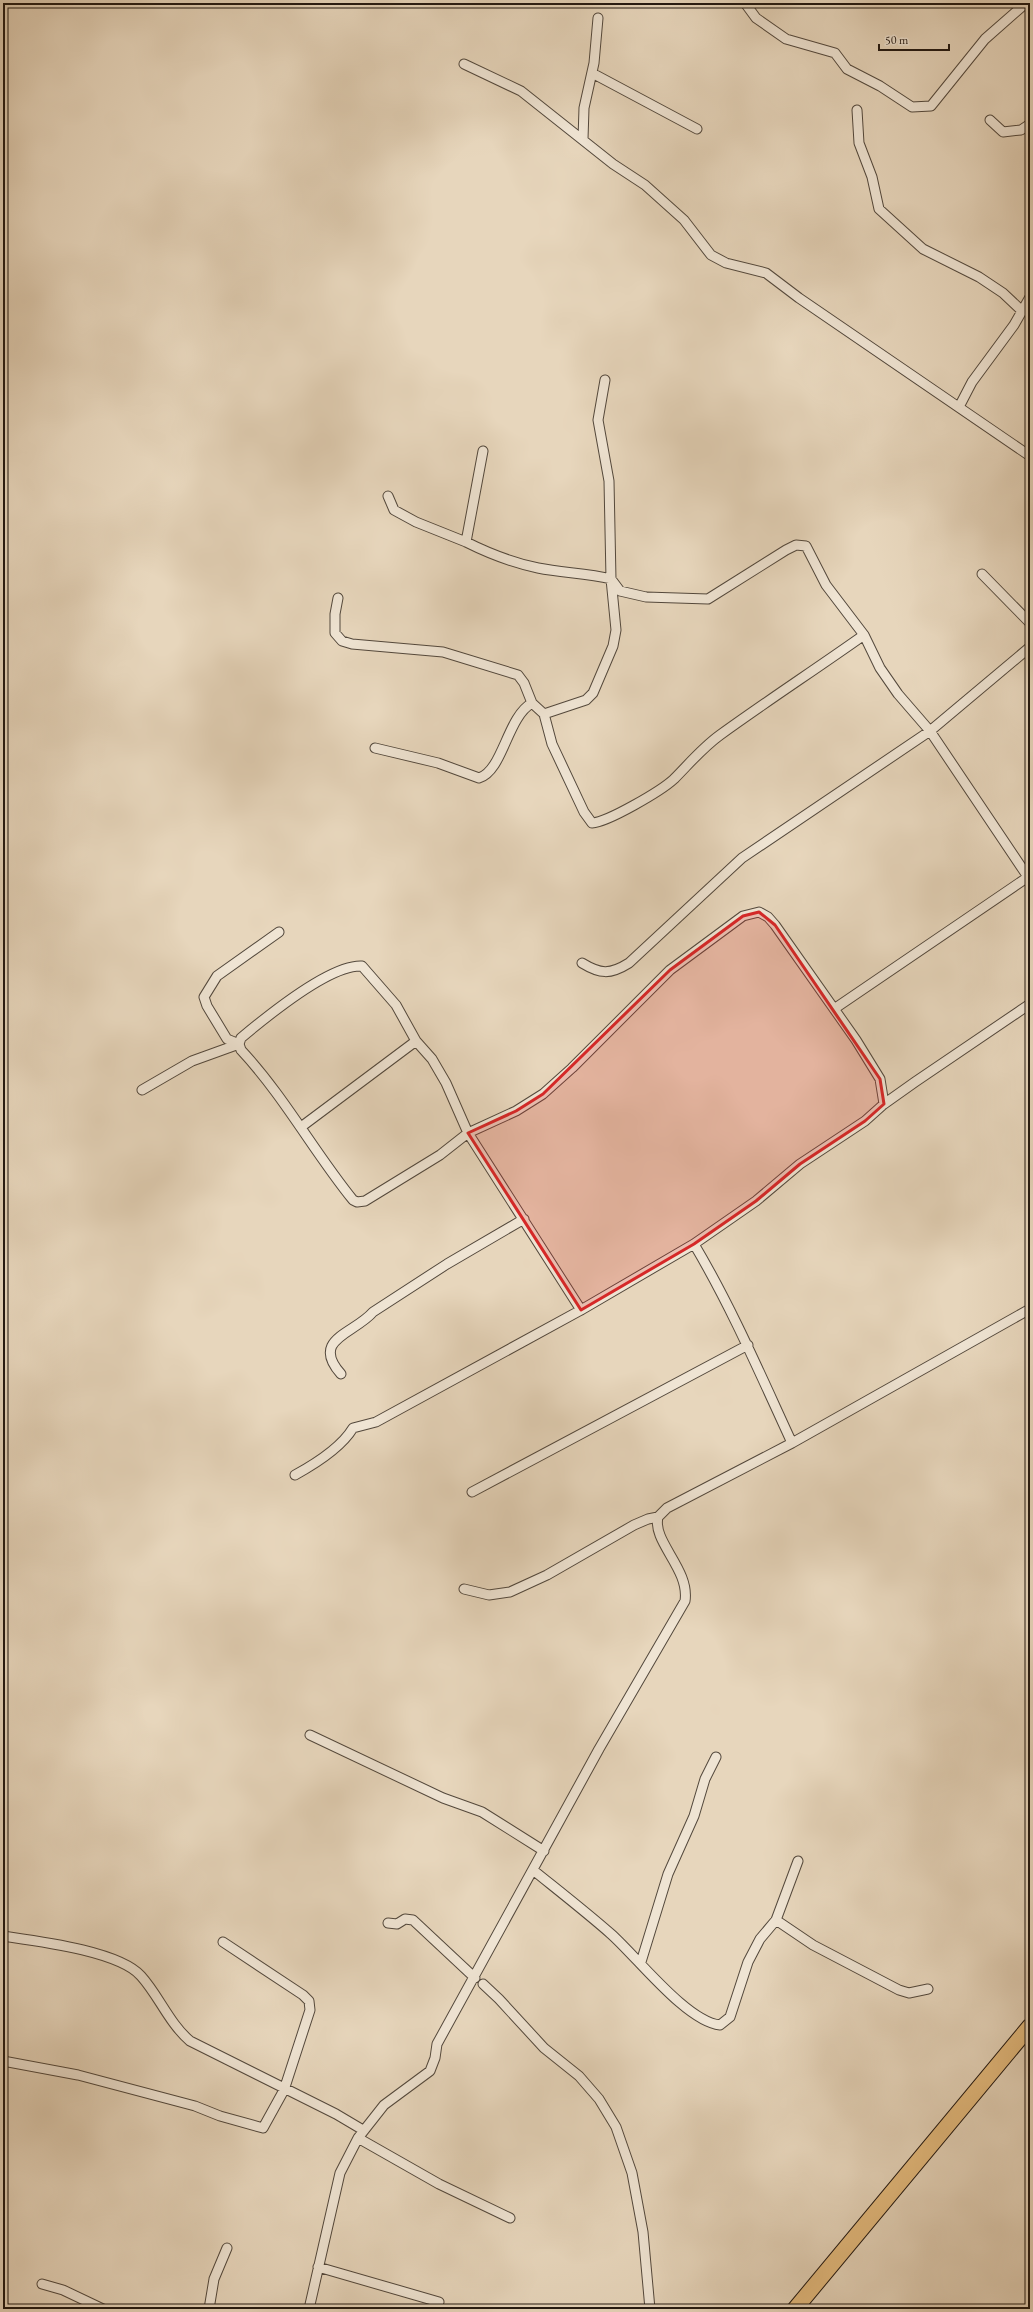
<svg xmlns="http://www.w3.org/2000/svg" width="1033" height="2312" viewBox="0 0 1033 2312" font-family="'EB Garamond',serif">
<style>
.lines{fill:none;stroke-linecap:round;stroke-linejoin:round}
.minor-casing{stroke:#53483c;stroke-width:11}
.primary-casing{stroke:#221811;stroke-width:17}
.minor{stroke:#efe4d3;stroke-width:9}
.primary{stroke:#e4bb7e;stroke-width:15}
.marked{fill:#d62828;fill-opacity:0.2;stroke:#d62828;stroke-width:3;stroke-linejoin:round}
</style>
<rect width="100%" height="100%" fill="#e7d6bc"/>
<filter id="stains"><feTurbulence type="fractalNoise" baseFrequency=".005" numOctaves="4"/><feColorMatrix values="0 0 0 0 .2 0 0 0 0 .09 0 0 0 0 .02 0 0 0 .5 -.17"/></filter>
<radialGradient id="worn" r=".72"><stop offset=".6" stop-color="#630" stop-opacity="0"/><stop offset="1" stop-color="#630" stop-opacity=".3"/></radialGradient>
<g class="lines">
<defs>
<path id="minor" d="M745,3L756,18L786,39L835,53L847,69L880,86L912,107L931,106L985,39L1026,3
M464,64L521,91L613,164L645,185L684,220L711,255L726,263L766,273L799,298L1030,456
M592,73L697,129
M857,110L859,143L872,177L879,209L923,249L979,277L1003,293L1021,310
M990,120L1003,132L1021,130L1030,124
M583,139L584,108L594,63L598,18
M959,407L972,382L1014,325L1030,297
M483,451L466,542C488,553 514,563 538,568C563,573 587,573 611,579L620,591L646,597L708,599L786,550L796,545L806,546L826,585L864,635L880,668L898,694L930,731L1030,880
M388,496L394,510L416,522L466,542
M982,574L1030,623
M338,598L335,614V633L342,641L352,644L443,652L518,675L524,683L532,703L544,714L552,744L584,812L592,823C608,822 661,791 674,779C689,764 702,748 720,735C767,701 816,669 864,635
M544,714L586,700L593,693L613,646L616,630L611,579L609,481L598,420L605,380
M375,748L438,763L479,778C503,771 507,717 532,703
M582,963C600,974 610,975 629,963L742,858L930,731L1030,647
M834,1009L1028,877
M239,1044L227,1039L207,1006L204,997L217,976L279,932
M142,1090L192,1061L239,1044
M301,1127L416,1041
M694,1244C732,1308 761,1376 792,1443
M581,1310L468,1133L446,1083L432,1059L416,1041L396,1005L362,966C330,964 266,1017 241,1038L239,1044L241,1050C284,1096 314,1152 353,1200L357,1202L365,1201L440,1155L468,1133L516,1111L543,1094L572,1068L670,970L743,916L759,912L768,917L775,925L856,1040L880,1079L884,1104
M341,1374C310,1339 354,1334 373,1312L447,1264L524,1219
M295,1475C315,1464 341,1448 353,1428L376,1422L581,1310L694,1244L756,1201L800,1164L865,1121L884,1104L915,1082L1030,1004
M472,1492L748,1345
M464,1589L489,1595L510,1592L547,1575L634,1525L648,1519L658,1517
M310,1735L443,1798L482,1812L544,1851
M533,1870C559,1891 586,1912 611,1934C637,1957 687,2022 720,2025L730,2017L748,1962L760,1939L776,1920L798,1861
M776,1920L813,1945L899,1990L909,1993L928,1989
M388,1923L397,1924L405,1919L413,1920L475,1978
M3,1936C37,1941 119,1951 141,1976C159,1996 169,2023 190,2041L336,2114L363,2130
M641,1962L668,1874L694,1816L705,1779L716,1757
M483,1984L499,1999L544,2048L579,2076L599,2099L616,2127L632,2173L643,2232L650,2309
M3,2061L78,2075L195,2106L220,2116L263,2128L284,2090L310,2010L309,2001L303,1995L223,1942
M358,2138L439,2184L510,2218
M318,2267L439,2302
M42,2284L63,2290L103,2309
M209,2309L214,2279L227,2248
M309,2309L340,2173L358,2138L384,2105L430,2071L435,2058L437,2044L599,1749L685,1601C690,1569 652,1542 658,1517L667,1508L792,1443L1030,1309"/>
<path id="primary" d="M795,2309L1030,2026"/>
</defs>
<use href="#minor" class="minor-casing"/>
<use href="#primary" class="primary-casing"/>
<use href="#minor" class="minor"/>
<use href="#primary" class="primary"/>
</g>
<path class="marked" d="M759,912L775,925L880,1079L884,1104L865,1121L800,1164L756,1201L694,1244L581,1310L468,1133L516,1111L543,1094L670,970L743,916Z"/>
<rect width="1033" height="2312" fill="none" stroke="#e7d6bc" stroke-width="16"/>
<rect x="4" y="4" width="1025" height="2304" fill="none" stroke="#221811" stroke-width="2"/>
<rect x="8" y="8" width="1017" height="2296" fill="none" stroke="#221811"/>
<path d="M879 44v6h70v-6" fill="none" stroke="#221811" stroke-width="2"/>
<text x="885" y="44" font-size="12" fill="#221811" stroke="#efe4d3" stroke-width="3" paint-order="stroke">50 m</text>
<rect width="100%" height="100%" filter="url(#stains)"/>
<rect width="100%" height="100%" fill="url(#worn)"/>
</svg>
